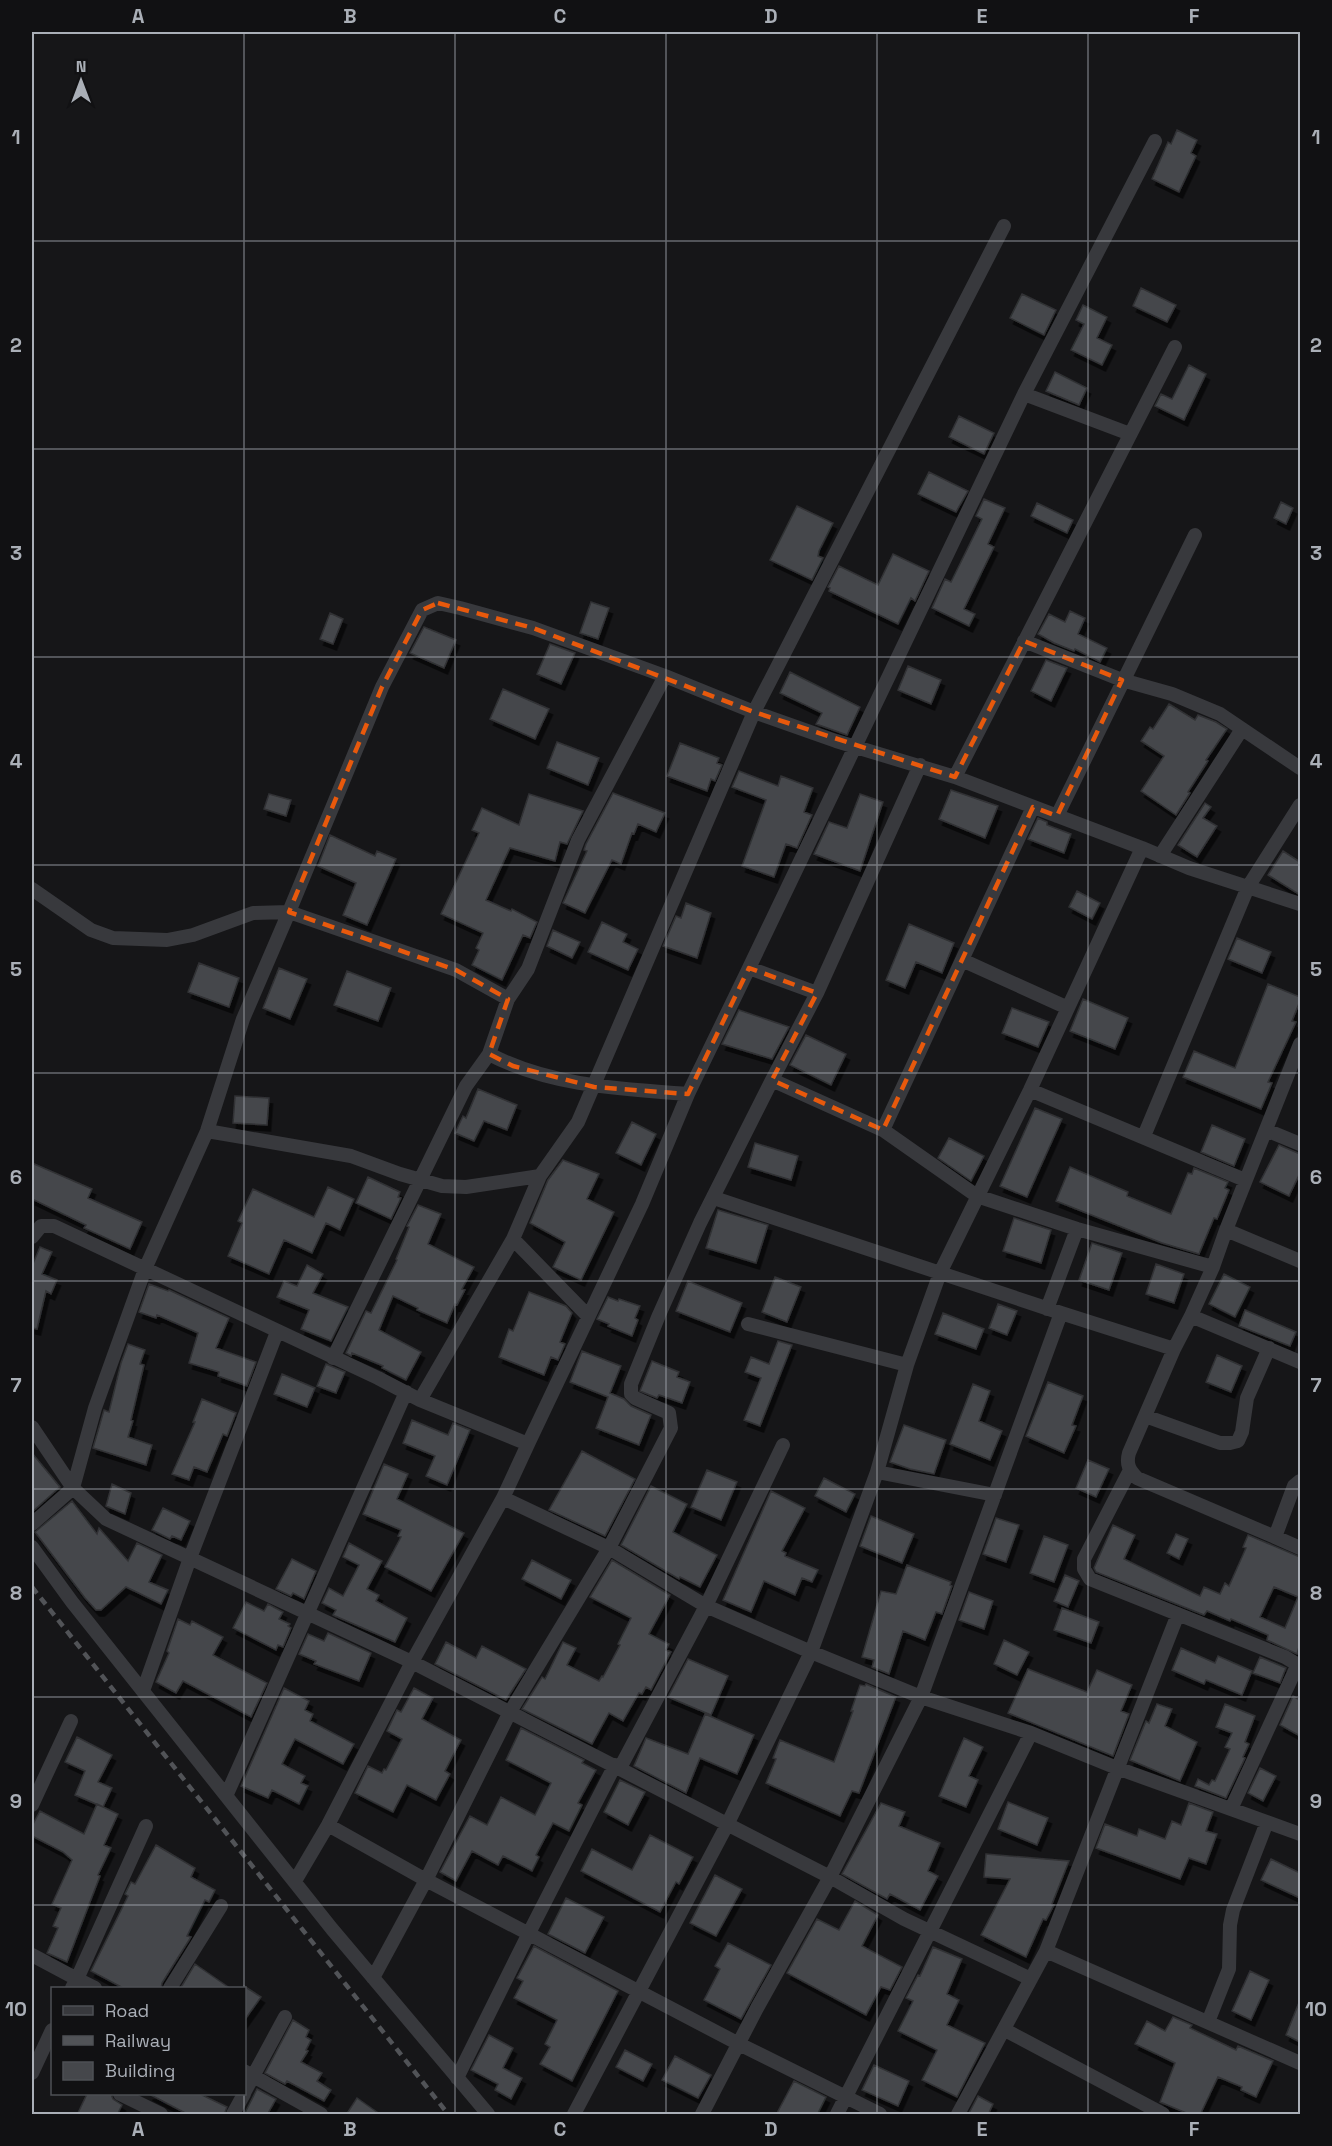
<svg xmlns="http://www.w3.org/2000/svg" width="1332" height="2146" viewBox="0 0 1332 2146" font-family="'Space Grotesk',sans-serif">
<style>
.building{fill:#45474b;stroke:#303134;stroke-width:1.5;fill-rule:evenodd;filter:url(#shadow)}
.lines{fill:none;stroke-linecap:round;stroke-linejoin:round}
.street{stroke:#38393d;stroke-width:14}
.rail{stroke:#515357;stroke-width:4.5;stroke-dasharray:8 6;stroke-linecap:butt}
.marked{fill:none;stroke:#e8590c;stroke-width:4.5;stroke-dasharray:12 8;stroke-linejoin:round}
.grid{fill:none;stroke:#aaafb7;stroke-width:1.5;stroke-opacity:0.55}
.neatline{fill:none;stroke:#aaafb7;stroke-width:2}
.grid-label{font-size:20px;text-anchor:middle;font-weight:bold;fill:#aaafb7}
</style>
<defs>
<filter id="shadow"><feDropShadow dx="3.5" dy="6" stdDeviation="0" flood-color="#0009"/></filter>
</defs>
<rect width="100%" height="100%" fill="#161618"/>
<path class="building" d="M1177,130L1197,140L1191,153L1196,156L1179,192L1152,179L1168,142L1171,144Z
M1141,288L1176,305L1167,322L1133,306Z
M1022,294L1056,310L1044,335L1010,318Z
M1083,305L1107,317L1097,338L1112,345L1102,365L1071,350L1084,324L1076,320Z
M1189,365L1206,374L1184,420L1155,406L1161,394L1172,399Z
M1055,372L1087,388L1079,405L1046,391Z
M959,416L994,433L984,454L949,437Z
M929,472L968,491L956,512L918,494Z
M984,499L1005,508L988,544L994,547L964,609L975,614L969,626L932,608L945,579L951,582L982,519L976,516Z
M1281,502L1293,508L1286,524L1274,518Z
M1037,503L1073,520L1067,533L1031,516Z
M797,506L833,523L819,551L818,556L823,558L812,580L770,560Z
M893,554L929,571L915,601L911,598L898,624L829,591L830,588L828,587L839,566L878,585Z
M591,602L609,608L598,639L580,633Z
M1070,611L1085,618L1078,634L1107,648L1100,662L1075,649L1074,651L1054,643L1038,634L1049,614L1065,622Z
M330,613L343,619L333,644L320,639Z
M424,627L456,640L444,668L410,653Z
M550,644L575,653L561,684L537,674Z
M1046,660L1067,668L1051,701L1031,691Z
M908,666L941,680L931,704L898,690Z
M790,672L860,707L847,735L816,724L822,713L780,693Z
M503,689L549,709L535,739L490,719Z
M1169,704L1195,720L1198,715L1216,722L1227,729L1206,760L1208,761L1188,792L1190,793L1176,815L1141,791L1164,756L1141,741L1150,727L1153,729Z
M557,742L599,758L588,785L547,768Z
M680,743L719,758L717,763L722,765L715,781L711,779L707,791L667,776Z
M739,771L778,786L781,776L813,788L804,812L812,815L797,848L786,844L774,877L742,866L766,800L732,787Z
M951,790L998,806L985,838L939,819Z
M613,793L665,813L656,832L638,824L634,834L632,833L621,864L612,860L585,913L563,903L587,851L584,850L586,844Z
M269,794L291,800L286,816L264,809Z
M529,794L583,811L567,844L560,842L555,861L510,848L486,900L511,911L512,909L537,922L530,938L523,935L502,980L472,965L479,950L476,948L483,933L441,914L479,833L472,830L482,808L519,825Z
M860,794L883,802L860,871L814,854L829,822L847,828Z
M1205,803L1211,807L1203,818L1217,826L1197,857L1178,845Z
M1038,818L1047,822V825L1071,834L1064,853L1028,839Z
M330,835L375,856L377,851L396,859L367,925L343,915L356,883L318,866Z
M1283,851L1300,862V895L1268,875Z
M1077,891L1100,903L1092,919L1069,907Z
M686,903L711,913L697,958L663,946L676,916L681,918Z
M602,922L627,934L623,942L638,949L628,970L588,952Z
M909,924L954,943L942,973L916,962L905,988L886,980Z
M553,930L580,942L572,958L547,946Z
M1237,938L1271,952L1262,973L1228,959Z
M199,963L239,978L229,1007L188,992Z
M279,968L307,979L290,1019L263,1008Z
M347,971L391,988L378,1021L334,1005Z
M1268,984L1300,997V1001L1292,1021L1296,1022L1268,1082L1272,1083L1261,1109L1183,1077L1194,1051L1235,1068Z
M1083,999L1128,1018L1115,1049L1070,1031Z
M1012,1008L1049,1022L1038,1047L1002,1033Z
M739,1010L789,1027L772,1059L722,1044Z
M806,1035L846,1054L831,1085L790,1065Z
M478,1089L517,1105L507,1130L484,1121L474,1141L455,1133L463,1116L466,1118Z
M235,1096L269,1098L267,1125L233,1123Z
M1035,1108L1062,1119L1027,1197L1000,1186Z
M632,1122L656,1134L641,1165L616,1153Z
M1212,1125L1245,1139L1234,1166L1201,1152Z
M949,1138L984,1156L971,1181L938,1158Z
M755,1143L798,1156L791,1180L748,1167Z
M1279,1145L1300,1154V1173L1289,1196L1260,1182Z
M563,1160L599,1174L587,1199L614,1212L581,1280L553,1267L565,1242L530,1223L548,1180Z
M32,1163L92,1189L88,1198L142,1222L130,1249L84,1228L86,1225L32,1199Z
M1070,1167L1128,1192L1127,1196L1171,1214L1188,1173L1192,1174L1194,1168L1228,1182L1225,1188L1229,1190L1217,1219L1214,1218L1199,1254L1162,1243L1056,1201Z
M368,1177L400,1192L398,1197L401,1198L391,1219L356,1203Z
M328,1187L354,1199L340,1230L326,1223L312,1253L284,1240L269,1274L228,1256L242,1223L238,1221L253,1189L314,1217Z
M418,1205L441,1214L428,1244L474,1267L462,1289L465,1290L457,1305L455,1304L447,1323L417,1310L418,1308L393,1296L379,1330L421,1352L406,1380L382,1368L383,1366L352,1353L351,1356L346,1353L366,1311L371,1313L397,1260L396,1259L409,1227L407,1226Z
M718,1210L768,1225L756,1263L706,1248Z
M1014,1218L1051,1230L1041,1263L1003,1251Z
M1092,1243L1122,1253L1109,1290L1079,1280Z
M40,1247L52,1252L42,1274L57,1280L51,1294L46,1291L37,1329L32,1328V1266Z
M1156,1264L1184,1274L1174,1303L1146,1294Z
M307,1265L323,1274L313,1293L348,1307L331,1341L301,1329L309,1310L277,1297L284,1281L297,1286Z
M1224,1274L1250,1287L1235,1317L1209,1304Z
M775,1277L801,1287L787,1322L762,1312Z
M688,1281L742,1303L730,1332L676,1311Z
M149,1284L168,1291L169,1290L229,1318L216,1348L256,1362L247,1386L218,1376L219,1372L189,1363L198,1333L157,1315L156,1318L139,1312Z
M529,1292L566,1306L572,1313L560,1342L565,1344L558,1360L551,1357L544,1375L499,1357L509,1329L513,1331Z
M608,1297L618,1301L619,1299L640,1306L635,1318L638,1320L632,1336L608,1326L609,1324L597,1319Z
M998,1304L1017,1311L1007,1335L989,1328Z
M1245,1310L1296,1332L1290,1346L1239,1326Z
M943,1313L984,1329L976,1349L935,1334Z
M778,1341L792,1345L760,1426L744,1420L761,1378L745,1372L751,1357L769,1364Z
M128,1344L145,1350L140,1364L144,1365L131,1420L133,1421L128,1437L152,1445L146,1465L93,1448L104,1410L109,1412L121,1363Z
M582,1351L621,1366L610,1393L624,1399L631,1406L651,1415L639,1445L596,1428L608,1397L570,1382Z
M1217,1355L1242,1366L1231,1392L1206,1382Z
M652,1361L679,1372L677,1377L690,1382L682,1403L659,1395L657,1398L640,1391Z
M326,1364L345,1372L336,1393L317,1386Z
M282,1374L315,1388L307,1407L274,1394Z
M1048,1382L1083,1396L1072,1425L1076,1426L1064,1453L1026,1436Z
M973,1384L990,1391L979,1421L1002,1431L990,1460L950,1444Z
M202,1399L236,1413L227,1436L223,1434L207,1472L194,1467L189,1480L172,1474L195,1422H193Z
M412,1420L448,1435L453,1423L470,1430L447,1485L426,1476L435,1456L403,1443Z
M904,1425L946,1440L934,1474L910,1469L890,1462Z
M582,1451L635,1479L605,1536L549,1510Z
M32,1453L60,1487L32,1512Z
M1088,1460L1109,1469L1096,1497L1076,1488Z
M384,1464L408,1474L397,1499L464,1533L431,1591L385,1567L401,1537L398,1536L401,1530L363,1514Z
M707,1470L737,1482L721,1520L691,1507Z
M824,1478L855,1494L846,1512L815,1496Z
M112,1484L131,1493L125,1514L106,1506Z
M651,1486L687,1504L673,1532L717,1555L700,1587L680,1577L679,1579L621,1545Z
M771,1491L805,1508L782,1551L786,1553L785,1556L818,1570L812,1582L802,1578L795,1595L764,1581L751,1612L723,1600Z
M72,1501L97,1534L99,1528L128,1561L137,1543L162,1555L149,1582L168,1590L161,1604L126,1587L101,1610H96L85,1598L35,1532Z
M163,1508L190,1521L181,1540L172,1536L170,1539L152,1530Z
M871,1516L914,1534L902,1563L860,1546Z
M996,1518L1019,1525L1006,1562L983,1554Z
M1113,1525L1135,1535L1124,1559L1200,1596L1204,1587L1220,1594L1225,1583L1229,1586L1246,1548L1243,1547L1248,1535L1300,1557V1644L1297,1654L1267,1640L1268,1635L1231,1619L1230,1621L1207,1611L1204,1615L1096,1572L1094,1568ZM1274,1587L1298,1597L1285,1628L1260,1617Z
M1176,1534L1188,1539L1179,1559L1167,1553Z
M1044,1536L1068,1545L1054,1582L1030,1573Z
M349,1543L382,1561L367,1589L379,1595L376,1601L407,1618L395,1642L335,1616L333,1615L336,1610L322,1603L329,1588L343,1596L359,1565L343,1557Z
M292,1559L316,1571L304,1599L293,1593L291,1596L276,1589Z
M532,1560L571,1580L561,1599L522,1579Z
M612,1560L670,1595L649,1634L669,1644L666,1650L671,1652L651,1690L646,1687L642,1694L639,1693L623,1721L609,1713L592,1744L522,1709L542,1677L545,1679L563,1642L576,1648L567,1665L599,1681L602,1676L603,1677L620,1645L618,1644L631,1618L590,1597Z
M907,1565L951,1582L950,1585L952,1586L942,1614L936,1612L925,1640L903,1631L889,1674L872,1667L874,1660L862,1657L881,1591L896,1594Z
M1065,1575L1079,1581L1068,1607L1054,1601Z
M969,1592L993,1601L984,1629L959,1620Z
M246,1602L264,1611L268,1604L283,1612L279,1619L290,1624L288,1626L291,1628L283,1647L278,1645L276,1650L233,1628Z
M1062,1608L1099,1622L1091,1643L1054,1630Z
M178,1619L190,1625L192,1621L223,1637L213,1655L267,1683L251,1717L183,1681L176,1693L156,1682L169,1653L167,1651Z
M328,1633L371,1653L359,1681L314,1664L316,1661L299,1654L308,1634L324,1641Z
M1004,1640L1029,1652L1017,1675L994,1664Z
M446,1642L476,1658L482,1646L526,1669L506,1700L435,1664Z
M1181,1648L1215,1663L1218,1656L1252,1671L1242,1695L1206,1680L1204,1684L1172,1670Z
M1260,1657L1286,1668L1280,1683L1253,1673Z
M688,1659L728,1676L711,1715L668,1697Z
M1028,1669L1087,1692L1097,1670L1132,1685L1121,1711L1129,1714L1113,1756L1008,1713Z
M866,1684L896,1697L859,1793L852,1791L840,1816L766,1783L776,1759L773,1758L780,1740L834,1762L853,1711H851L860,1685L865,1686Z
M284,1688L309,1701L305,1710L313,1714L310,1721L354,1744L343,1764L295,1739L282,1764L305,1776L301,1783L308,1786L299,1804L272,1790L268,1798L241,1786Z
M414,1688L433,1698L422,1719L461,1740L445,1771L450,1774L436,1800L407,1785L393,1812L355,1793L368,1766L382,1773L384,1769L386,1770L402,1739L387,1731L397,1710L401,1712Z
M1293,1696L1300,1700V1736L1280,1725Z
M1157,1704L1172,1709L1165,1726L1197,1742L1180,1781L1130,1760L1146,1721L1149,1723Z
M1225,1704L1255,1716L1245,1742L1249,1744L1243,1757L1245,1758L1226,1798L1195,1786L1198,1779L1209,1785L1212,1780L1215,1781L1230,1749L1225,1747L1232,1733L1216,1727Z
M705,1714L754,1735L737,1774L700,1758L686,1793L634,1766L646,1738L688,1754Z
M521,1728L584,1760L582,1763L596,1770L578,1803L582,1805L569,1831L553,1823L536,1855L539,1857L532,1871L503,1856L498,1865L472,1851L456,1881L440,1872L470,1816L487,1825L501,1797L535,1815L551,1783L506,1760Z
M77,1737L112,1755L98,1782L112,1788L103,1807L75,1795L85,1771L65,1762Z
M964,1738L983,1747L969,1776L978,1780L966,1807L939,1796Z
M1260,1768L1276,1776L1263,1801L1248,1793Z
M620,1780L645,1792L628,1825L604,1812Z
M1008,1802L1048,1818L1037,1845L998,1829Z
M881,1803L905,1812L899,1826L940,1843L928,1871L938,1876L920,1910L890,1894L887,1899L842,1874Z
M1189,1803L1213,1812L1206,1831L1217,1834L1206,1864L1189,1858L1180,1879L1096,1848L1105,1824L1137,1836L1139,1829L1165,1839L1172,1821L1181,1825Z
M97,1804L118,1814L104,1845L111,1848L98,1875L100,1876L67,1962L47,1953L58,1928L53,1926L61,1908L52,1904L72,1860L63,1852L32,1836V1826L40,1811L84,1834Z
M650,1835L693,1857L679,1884L676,1882L660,1912L581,1871L592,1849L632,1870Z
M156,1845L195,1868L191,1877L215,1890L209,1902L205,1900L187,1936L191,1937L162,1983L161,1989H125L91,1971L128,1896L125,1894L131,1882L135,1884Z
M986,1854L1069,1861L1052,1904L1054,1905L1046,1920L1043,1919L1026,1957L981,1935L1010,1879L984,1877Z
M1271,1859L1300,1873V1898L1261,1880Z
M715,1875L742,1889L716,1936L690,1923Z
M566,1898L604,1917L585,1953L548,1934Z
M855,1901L878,1915L862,1946L902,1967L890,1990L881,1987L866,2015L787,1973L817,1919L839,1930Z
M728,1943L771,1965L741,2019L704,2000L720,1969L715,1966Z
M534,1946L618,1991L572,2081L540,2064L550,2047L545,2044L557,2020L514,1998L523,1981L517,1978Z
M933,1947L962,1959L947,1994L959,2000L947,2025L985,2043L957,2097L922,2080L937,2050L898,2031L913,2001L906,1998L918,1975L920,1976Z
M195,1964L231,1989H180Z
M1250,1971L1269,1980L1251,2020L1232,2011Z
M244,1986L261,1997L244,2021Z
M1300,2000V2042L1286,2035Z
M1173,2017L1192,2025L1190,2028L1236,2050L1238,2046L1273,2061L1256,2097L1241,2090L1242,2087L1218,2077L1200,2115H1191L1160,2102L1175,2063L1135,2044L1147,2021L1165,2031Z
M293,2020L309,2030L306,2037L311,2040L306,2050L308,2051L301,2062L322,2073L317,2081L331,2090L324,2101L287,2081L285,2084L265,2073Z
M489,2035L513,2048L503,2068L522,2078L511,2099L495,2090L498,2084L471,2070Z
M625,2050L652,2064L643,2081L616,2067Z
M675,2056L711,2075L698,2098L662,2080Z
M874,2065L909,2081L898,2106L862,2090Z
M794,2081L826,2097L817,2115H776Z
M257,2089L276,2099L267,2115H244Z
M87,2094H111L113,2099L122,2105L117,2115H77Z
M149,2094H200L227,2107L224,2115H189Z
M978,2096L993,2104L988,2115H968Z
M357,2098L381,2115H346Z"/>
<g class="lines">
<path class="street" d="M1024,394L1130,434
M1024,641L1122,680L1172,694L1220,714L1300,768
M955,777L1175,347
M1057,816L1195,535
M1160,856L1242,729
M32,889L91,930L113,938L167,940L193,935L253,913L289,912L382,687L422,610L438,603L460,608L533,628L665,676
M962,960L1068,1008
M749,968L1024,394L1155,141
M817,993L920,765
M508,999L489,1054C550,1086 621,1089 688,1094
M1030,1090L1245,1180
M883,1130L1033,807
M1266,1130L1300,1144
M207,1131L351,1156L400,1174L442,1186L466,1187L540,1176
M1144,1136L1248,887L1300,805
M714,1198L1061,1313
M1226,1230L1300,1044
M32,1237L41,1226H54L378,1378L420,1400L528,1444L503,1498L609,1548L706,1606L811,1652L921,1697L1031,1733L1117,1768L1300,1834
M513,1239L588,1316
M1300,1261L1226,1230L1213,1267L1191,1316L1300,1362
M1047,1309L1077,1229
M748,1324L907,1365
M1174,1349L1129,1453C1126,1464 1129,1470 1137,1478L1275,1537
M333,1358L466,1086L489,1054
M420,1400L513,1239L540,1176L578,1122L754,712L1004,226
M1145,1416L1220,1443H1230L1238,1441L1242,1432L1247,1398L1269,1348
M32,1427L73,1488L95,1408L145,1269L207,1131L243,1019L289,912L456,970L508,999L528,969L578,840L665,676L754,712L836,741L955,777L1142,848L1189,868L1300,904
M528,1444L642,1204L688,1094L749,968L817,993L772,1080
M1130,1470L1084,1559V1569L1090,1579L1285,1657L1300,1666
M877,1472L907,1365L940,1273L1030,1090L1142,848
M1300,1481L1294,1486L1275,1537L1300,1548
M32,1524L73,1488L106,1519L412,1662L830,1877L904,1919L1031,1979
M32,1547L72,1602L332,1929L488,2114
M143,1691L190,1558L277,1332
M620,1768L706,1606L783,1445
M227,1794L406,1392
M32,1805L71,1721
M1231,1809L1298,1664
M328,1825L426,1880L373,1978
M295,1881L328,1825L412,1662L503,1498
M1046,1951L1300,2063
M32,1955L77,1979L146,1826
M72,1988L77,1979L95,1988
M170,1988L221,1906
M1208,2022L1229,1969L1230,1925L1233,1910L1267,1822
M1005,2030L1163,2114
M244,2071L321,2114
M32,2073L52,2030
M457,2078L529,1933L615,1765
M244,2093L285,2017
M120,2094L161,2114
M233,2114L244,2094
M574,2114L727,1825L811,1652L877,1472L995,1495
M702,2114L757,2008L830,1877L921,1697L1061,1313L1174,1349L1191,1316
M837,2114L1031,1733
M880,2114L739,2044L426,1880L510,1712L609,1548L671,1428L669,1413L635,1398L631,1394V1384L659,1315L700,1223L772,1080L883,1130L977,1196L1077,1229L1213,1267
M958,2114L1046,1951L1178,1614"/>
<path class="rail" d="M32,1587L448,2114"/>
</g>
<path class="marked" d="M438,603L533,628L754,712L955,777L1024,641L1122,680L1057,816L1033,807L883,1130L772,1080L817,993L749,968L688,1094L594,1087L513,1066L489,1054L508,999L456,970L289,912L382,687L422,610Z"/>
<path class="grid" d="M244,32V1988M455,32V2114M666,32V2114M877,32V2114M1088,32V2114M32,241H1300M32,449H1300M32,657H1300M32,865H1300M32,1073H1300M32,1281H1300M32,1489H1300M32,1697H1300M32,1905H1300M244,2094V2114"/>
<rect width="1332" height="2146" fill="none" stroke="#111113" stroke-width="66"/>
<rect x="51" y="1987" width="195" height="108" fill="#111113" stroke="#4e5055" stroke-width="1.5"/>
<rect x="63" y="2006" width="30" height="9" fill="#38393d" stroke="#4e5055" stroke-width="1.5"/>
<text x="105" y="2017" font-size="18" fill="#aaafb7">Road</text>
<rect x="63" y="2036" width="30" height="9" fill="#515357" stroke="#4e5055" stroke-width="1.5"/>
<text x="105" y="2047" font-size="18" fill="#aaafb7">Railway</text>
<rect x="63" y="2062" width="30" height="18" fill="#45474b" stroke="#4e5055" stroke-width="1.5"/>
<text x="105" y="2077" font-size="18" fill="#aaafb7">Building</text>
<g transform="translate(81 81)" stroke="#111113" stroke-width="4.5" paint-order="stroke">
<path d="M0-4.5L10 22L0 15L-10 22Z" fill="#aaafb7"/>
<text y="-9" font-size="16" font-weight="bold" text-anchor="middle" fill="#aaafb7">N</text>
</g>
<rect x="33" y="33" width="1266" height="2080" class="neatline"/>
<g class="grid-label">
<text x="138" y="23">A</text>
<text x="350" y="23">B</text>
<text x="560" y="23">C</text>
<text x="771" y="23">D</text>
<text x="982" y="23">E</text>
<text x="1194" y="23">F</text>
<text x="16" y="144">1</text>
<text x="1316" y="144">1</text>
<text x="16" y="352">2</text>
<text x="1316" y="352">2</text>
<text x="16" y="560">3</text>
<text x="1316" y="560">3</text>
<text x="16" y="768">4</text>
<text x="1316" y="768">4</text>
<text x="16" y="976">5</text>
<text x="1316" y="976">5</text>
<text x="16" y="1184">6</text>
<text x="1316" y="1184">6</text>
<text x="16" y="1392">7</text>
<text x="1316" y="1392">7</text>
<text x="16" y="1600">8</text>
<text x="1316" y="1600">8</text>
<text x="16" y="1808">9</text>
<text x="1316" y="1808">9</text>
<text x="16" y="2016">10</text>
<text x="1316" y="2016">10</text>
<text x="138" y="2136">A</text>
<text x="350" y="2136">B</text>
<text x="560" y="2136">C</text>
<text x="771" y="2136">D</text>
<text x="982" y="2136">E</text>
<text x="1194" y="2136">F</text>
</g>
</svg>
